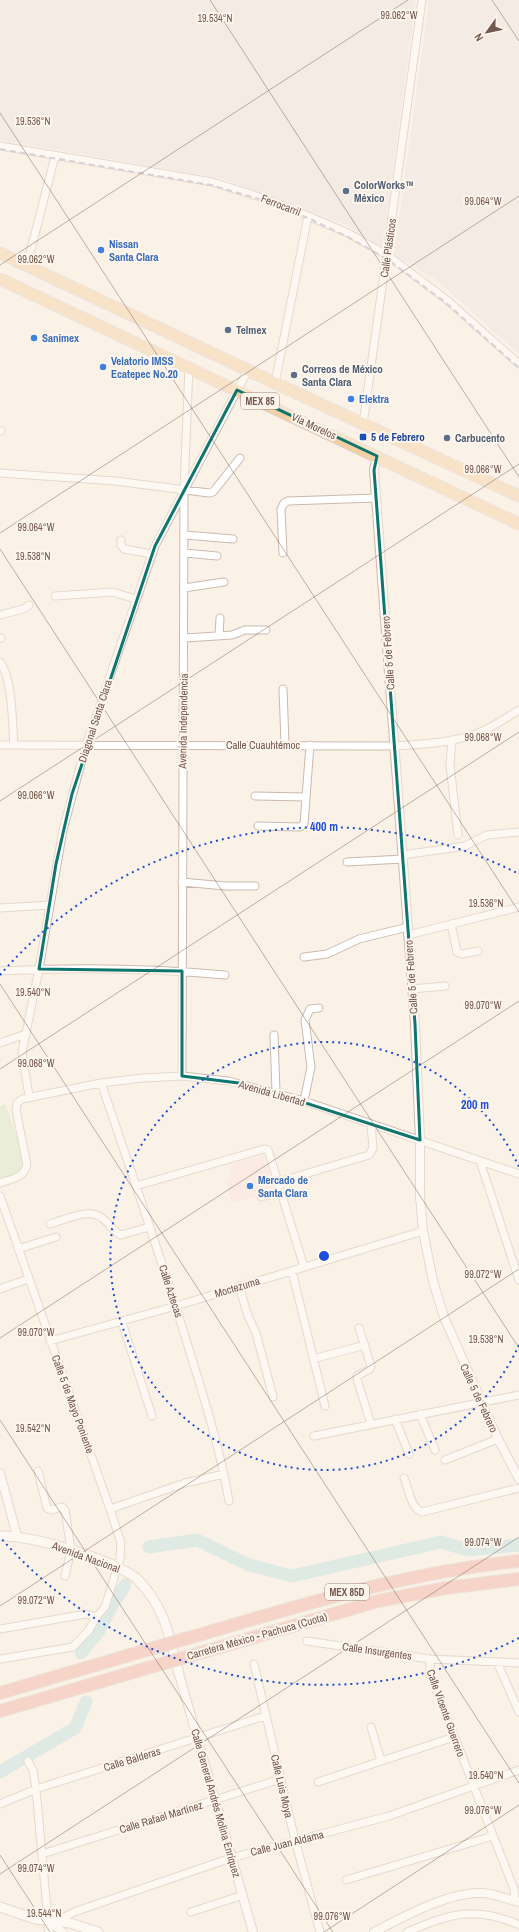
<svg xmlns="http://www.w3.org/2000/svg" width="519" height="1932" viewBox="0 0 519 1932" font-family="'Archivo Narrow',sans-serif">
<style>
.commercial{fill:#fae3dc}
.industrial{fill:#ebe5e0}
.green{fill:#d6e7c6}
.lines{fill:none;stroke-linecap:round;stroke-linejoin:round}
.river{stroke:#bde0e3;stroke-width:13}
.minor-casing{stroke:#ccb9ae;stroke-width:9}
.tertiary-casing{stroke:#ccb9ae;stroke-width:10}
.secondary-casing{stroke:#d0bbaf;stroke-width:11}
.primary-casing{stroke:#d8d0cd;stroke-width:13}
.motorway-casing{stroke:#d8d0cd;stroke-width:14}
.minor{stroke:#fff;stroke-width:7}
.tertiary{stroke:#fff;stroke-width:8}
.secondary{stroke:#fff;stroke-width:9}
.primary{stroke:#f4d1a5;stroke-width:11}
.motorway{stroke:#f0b2a3;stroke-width:12}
.rail{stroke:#b4a6c4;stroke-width:2;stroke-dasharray:6 4;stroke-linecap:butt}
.motorway-bridge-casing{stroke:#d8d0cd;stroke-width:14;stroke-linecap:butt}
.motorway-bridge{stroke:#f0b2a3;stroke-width:12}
.marked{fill:none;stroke:#0f766e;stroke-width:3;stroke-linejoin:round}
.ticks{fill:none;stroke:#72584d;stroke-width:1;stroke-opacity:0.45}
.ring{fill:none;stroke:#1d4ed8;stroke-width:2;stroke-dasharray:2 4}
.service-dot{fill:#5c6f8a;stroke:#fef6ed;stroke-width:1.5}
.shop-dot{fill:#3f7fe0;stroke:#fef6ed;stroke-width:1.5}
.transit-dot{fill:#1a4fb4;stroke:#fef6ed;stroke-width:1.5}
.labels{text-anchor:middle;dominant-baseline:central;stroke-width:4;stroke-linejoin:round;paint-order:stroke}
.shield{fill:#fef6ed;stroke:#9c877d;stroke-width:1}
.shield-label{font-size:10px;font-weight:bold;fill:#72584d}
.service-label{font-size:11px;font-weight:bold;fill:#4e5e75;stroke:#fef6ed;text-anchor:start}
.street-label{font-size:11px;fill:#72584d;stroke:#fef6ed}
.shop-label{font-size:11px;font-weight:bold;fill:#366cbe;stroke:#fef6ed;text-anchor:start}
.transit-label{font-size:11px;font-weight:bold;fill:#164399;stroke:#fef6ed;text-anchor:start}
.ticks-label{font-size:10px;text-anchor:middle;fill:#72584d;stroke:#fef6ed;stroke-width:4;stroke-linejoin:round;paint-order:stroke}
.centre{fill:#1d4ed8;stroke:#fef6ed;stroke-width:2}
.ring-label{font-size:12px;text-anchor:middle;font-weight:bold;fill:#1d4ed8;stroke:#fef6ed;stroke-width:4;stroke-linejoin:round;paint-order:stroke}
</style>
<rect width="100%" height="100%" fill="#fbf2e7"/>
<path class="commercial" d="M264,1156L275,1193L231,1203L226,1179L232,1177L229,1165Z"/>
<path class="industrial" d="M0,0H416L382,247L346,225L223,179L0,140Z
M429,0H519V354L435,279L394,255Z"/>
<path class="green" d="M5,1104C10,1116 29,1163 19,1173L0,1179V1106Z"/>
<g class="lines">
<path class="river" d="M149,1547L197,1540L249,1565L292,1576L441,1542L468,1550L519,1545
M81,1653L99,1631L111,1607L125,1585
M0,1772L75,1728L86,1702"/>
<defs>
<path id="minor" d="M0,146L212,182L260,197L308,216L348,233L387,255L447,300L519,364
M27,265L55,156
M275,383L308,216
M363,424L422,0
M0,431H1
M0,473L115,481L209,493L213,492L240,458
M185,535L233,539
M121,540V545L124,549L152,554
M185,553L217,556
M283,553L281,509L284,503L288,501L376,498
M184,588L224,582
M55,596L113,592L135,599
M0,615L23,609L29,605
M219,636L220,618
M0,638H1
M185,638L232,635L245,630H266
M0,662C13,680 12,722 14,745
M283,689L285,744
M452,740L450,765L458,835
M0,745L395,746C423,744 452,743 478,733C493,727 506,718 519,710
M255,796L306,797
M258,826L300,827L304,824L310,745
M403,855L465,846L487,835L519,832
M347,862L403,859
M182,882L225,886H255
M0,908L50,905
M451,924L457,952L462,954L478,951
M408,935L519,907
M304,957L327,954L359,939L408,927
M0,971C75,967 150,968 225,975
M412,989L445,986
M274,1035L276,1093
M0,1043L26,1034
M182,1076L184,489L189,367
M101,1083C131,1170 161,1258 188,1346C204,1397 220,1449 229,1501
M29,1096L22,1052L39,969L63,830L86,745L155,546L248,370
M304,1101L311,1067L305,1020L310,1009L319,1008
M480,1161L519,1280
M278,1182L369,1155L373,1148L371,1124
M0,1183C11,1179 24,1178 27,1165L16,1110L17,1103L22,1099L101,1083L143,1078L182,1076L228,1081L304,1101L519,1174
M136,1186L264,1149L268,1150L304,1267
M0,1196L110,1509L121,1543L120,1559L105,1607L96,1617L89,1630L73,1647L0,1659
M261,1197L281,1192
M50,1224C65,1220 89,1207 102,1218C109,1223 113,1231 121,1235L149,1227
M18,1249L56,1237
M292,1271L325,1406
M239,1286L248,1316L256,1333L273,1397
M0,1289L28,1279
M122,1322L152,1416
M359,1328L371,1366L370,1369L357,1376V1379L371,1424
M50,1341L176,1306L423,1231
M313,1359L365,1345
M420,1414L435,1450
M395,1419L409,1454
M314,1436L519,1395
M445,1460L498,1439
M38,1471L47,1508L51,1510L62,1507L65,1510L71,1550L65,1576
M404,1478C408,1487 411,1509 422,1512L519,1488
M110,1509L185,1483L224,1474
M0,1629L86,1614L96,1617
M307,1641L430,1659L519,1663
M430,1659V1674L514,1889L515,1901
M497,1662L519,1712
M254,1664L295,1840L320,1932
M371,1727L381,1761
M28,1761L33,1770L36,1789L49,1932
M318,1782L454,1737
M0,1804L36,1789L265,1716
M42,1854L281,1779
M346,1880L493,1836
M191,1912L243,1895
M47,1921L63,1932
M57,1921L74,1912L231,1858L389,1816L519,1770
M407,1932C450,1914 474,1905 519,1925"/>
<path id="tertiary" d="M377,456L374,470L415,1024L420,1140V1196L423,1231L433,1281L444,1317L498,1439L519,1479
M0,1473L17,1536
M179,1674L253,1932
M374,1932C403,1917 450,1891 483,1893C495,1894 507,1899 519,1902"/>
<path id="secondary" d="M0,1536C31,1535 111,1559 136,1578C142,1584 149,1592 153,1599C168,1621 172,1649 179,1674
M0,1907L35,1919L70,1923L98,1932"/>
<path id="primary" d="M0,253L275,383L519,496
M0,279L519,524"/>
<path id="motorway" d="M178,1641C292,1608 400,1573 519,1561
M183,1658L378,1601L446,1588L519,1579
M0,1693L164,1645
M0,1711L168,1662"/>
</defs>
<use href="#minor" class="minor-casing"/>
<use href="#tertiary" class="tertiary-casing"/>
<use href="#secondary" class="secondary-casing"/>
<use href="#primary" class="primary-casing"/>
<use href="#motorway" class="motorway-casing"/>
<use href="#minor" class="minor"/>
<use href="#tertiary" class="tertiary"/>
<use href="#secondary" class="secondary"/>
<use href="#primary" class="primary"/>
<use href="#motorway" class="motorway"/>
<path class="rail" d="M0,149L211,185L259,199L308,218L346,236L387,259L445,302L519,368"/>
<defs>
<path id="motorway-bridge" d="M164,1645L178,1641
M168,1662L183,1658"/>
</defs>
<use href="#motorway-bridge" class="motorway-bridge-casing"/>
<use href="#motorway-bridge" class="motorway-bridge"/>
</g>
<path d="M0 0H519V1932H0ZM237,390L377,456L374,470L415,1024L420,1140L247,1084L182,1076V971L39,969L56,864L72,794L155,546Z" fill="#fbf2e7" fill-opacity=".55" fill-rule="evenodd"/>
<path class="marked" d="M237,390L377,456L374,470L415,1024L420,1140L247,1084L182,1076V971L39,969L56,864L72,794L155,546Z"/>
<path class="ticks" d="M210,0L519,477M492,0L519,41M0,113L519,912M0,265L408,0M0,533L519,196M0,549L519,1348M0,801L519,464M0,984L519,1783M0,1069L519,732M0,1338L519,1001M0,1420L333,1932M0,1606L519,1269M0,1855L50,1932M0,1874L519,1537M324,1932L519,1805"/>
<g class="ring">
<path d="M519 1345A214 214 0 1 1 519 1167"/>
<path d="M519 1638A429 429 0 0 1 0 1537M0 975A429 429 0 0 1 519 874"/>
</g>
<g class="service-dot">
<circle cx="346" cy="191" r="4"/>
<circle cx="228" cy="330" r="4"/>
<circle cx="294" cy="375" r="4"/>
<circle cx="447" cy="438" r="4"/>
</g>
<g class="shop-dot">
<circle cx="101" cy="250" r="4"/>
<circle cx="34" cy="338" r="4"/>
<circle cx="103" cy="367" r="4"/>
<circle cx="351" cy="399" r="4"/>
<circle cx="250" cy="1186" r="4"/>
</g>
<rect class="transit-dot" x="359" y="433" width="8" height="8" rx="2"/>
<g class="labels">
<g class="shield">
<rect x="241" y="393" width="38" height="16" rx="3"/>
<rect x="325" y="1584" width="44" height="16" rx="3"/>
</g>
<g class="shield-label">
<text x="260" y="401">MEX 85</text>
<text x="347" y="1592">MEX 85D</text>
</g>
<g class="service-label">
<text x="354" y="185">ColorWorks™<tspan x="354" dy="13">México</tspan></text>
<text x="236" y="330">Telmex</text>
<text x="302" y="369">Correos de México<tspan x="302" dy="13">Santa Clara</tspan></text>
<text x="455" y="438">Carbucento</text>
</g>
<g class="street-label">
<text transform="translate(281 205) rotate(21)">Ferrocarril</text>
<text transform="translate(388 248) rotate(-82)">Calle Plásticos</text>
<text transform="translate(314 426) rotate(25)">Vía Morelos</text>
<text transform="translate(388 653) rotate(-94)">Calle 5 de Febrero</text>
<text transform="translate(95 721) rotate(-72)">Diagonal Santa Clara</text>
<text transform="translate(183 721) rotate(-89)">Avenida Independencia</text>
<text x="263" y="745">Calle Cuauhtémoc</text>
<text transform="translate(411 977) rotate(-94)">Calle 5 de Febrero</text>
<text transform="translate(272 1093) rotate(16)">Avenida Libertad</text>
<text transform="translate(237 1287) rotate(-17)">Moctezuma</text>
<text transform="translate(171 1291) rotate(72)">Calle Aztecas</text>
<text transform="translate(479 1398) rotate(65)">Calle 5 de Febrero</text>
<text transform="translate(73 1404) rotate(70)">Calle 5 de Mayo Poniente</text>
<text transform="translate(86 1557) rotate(20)">Avenida Nacional</text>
<text transform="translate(257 1636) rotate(-16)">Carretera México - Pachuca (Cuota)</text>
<text transform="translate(377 1651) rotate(8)">Calle Insurgentes</text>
<text transform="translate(446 1713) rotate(70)">Calle Vicente Guerrero</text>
<text transform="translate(132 1759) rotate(-17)">Calle Balderas</text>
<text transform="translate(282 1786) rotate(77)">Calle Luis Moya</text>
<text transform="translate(216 1803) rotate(74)">Calle General Andrés Molina Enríquez</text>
<text transform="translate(161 1817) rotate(-17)">Calle Rafael Martínez</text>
<text transform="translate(287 1843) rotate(-14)">Calle Juan Aldama</text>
</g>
<g class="shop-label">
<text x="109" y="244">Nissan<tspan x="109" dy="13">Santa Clara</tspan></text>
<text x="42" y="338">Sanimex</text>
<text x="111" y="361">Velatorio IMSS<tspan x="111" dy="13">Ecatepec No.20</tspan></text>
<text x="359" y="399">Elektra</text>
<text x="258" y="1180">Mercado de<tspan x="258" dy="13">Santa Clara</tspan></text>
</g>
<g class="transit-label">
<text x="371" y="437">5 de Febrero</text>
</g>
</g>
<g class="ticks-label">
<text x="399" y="19">99.062°W</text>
<text x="215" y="22">19.534°N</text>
<text x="33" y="125">19.536°N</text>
<text x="483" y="205">99.064°W</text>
<text x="36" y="263">99.062°W</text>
<text x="483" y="473">99.066°W</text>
<text x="36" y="531">99.064°W</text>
<text x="33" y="560">19.538°N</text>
<text x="483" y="741">99.068°W</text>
<text x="36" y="799">99.066°W</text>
<text x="486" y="907">19.536°N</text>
<text x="33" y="996">19.540°N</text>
<text x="483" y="1009">99.070°W</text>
<text x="36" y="1067">99.068°W</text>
<text x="483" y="1278">99.072°W</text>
<text x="36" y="1336">99.070°W</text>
<text x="486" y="1343">19.538°N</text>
<text x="33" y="1432">19.542°N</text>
<text x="483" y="1546">99.074°W</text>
<text x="36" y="1604">99.072°W</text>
<text x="486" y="1779">19.540°N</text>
<text x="483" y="1814">99.076°W</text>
<text x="36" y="1872">99.074°W</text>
<text x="44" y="1917">19.544°N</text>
<text x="332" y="1920">99.076°W</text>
</g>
<circle cx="324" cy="1256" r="6" class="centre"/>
<g class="ring-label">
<text x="324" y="831">400 m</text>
<text x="475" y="1109">200 m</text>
</g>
<g transform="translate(487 32) rotate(237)" stroke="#fef6ed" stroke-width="3" paint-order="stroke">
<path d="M0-3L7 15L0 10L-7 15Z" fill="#72584d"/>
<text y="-6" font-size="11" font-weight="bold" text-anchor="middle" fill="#72584d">N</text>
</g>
</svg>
